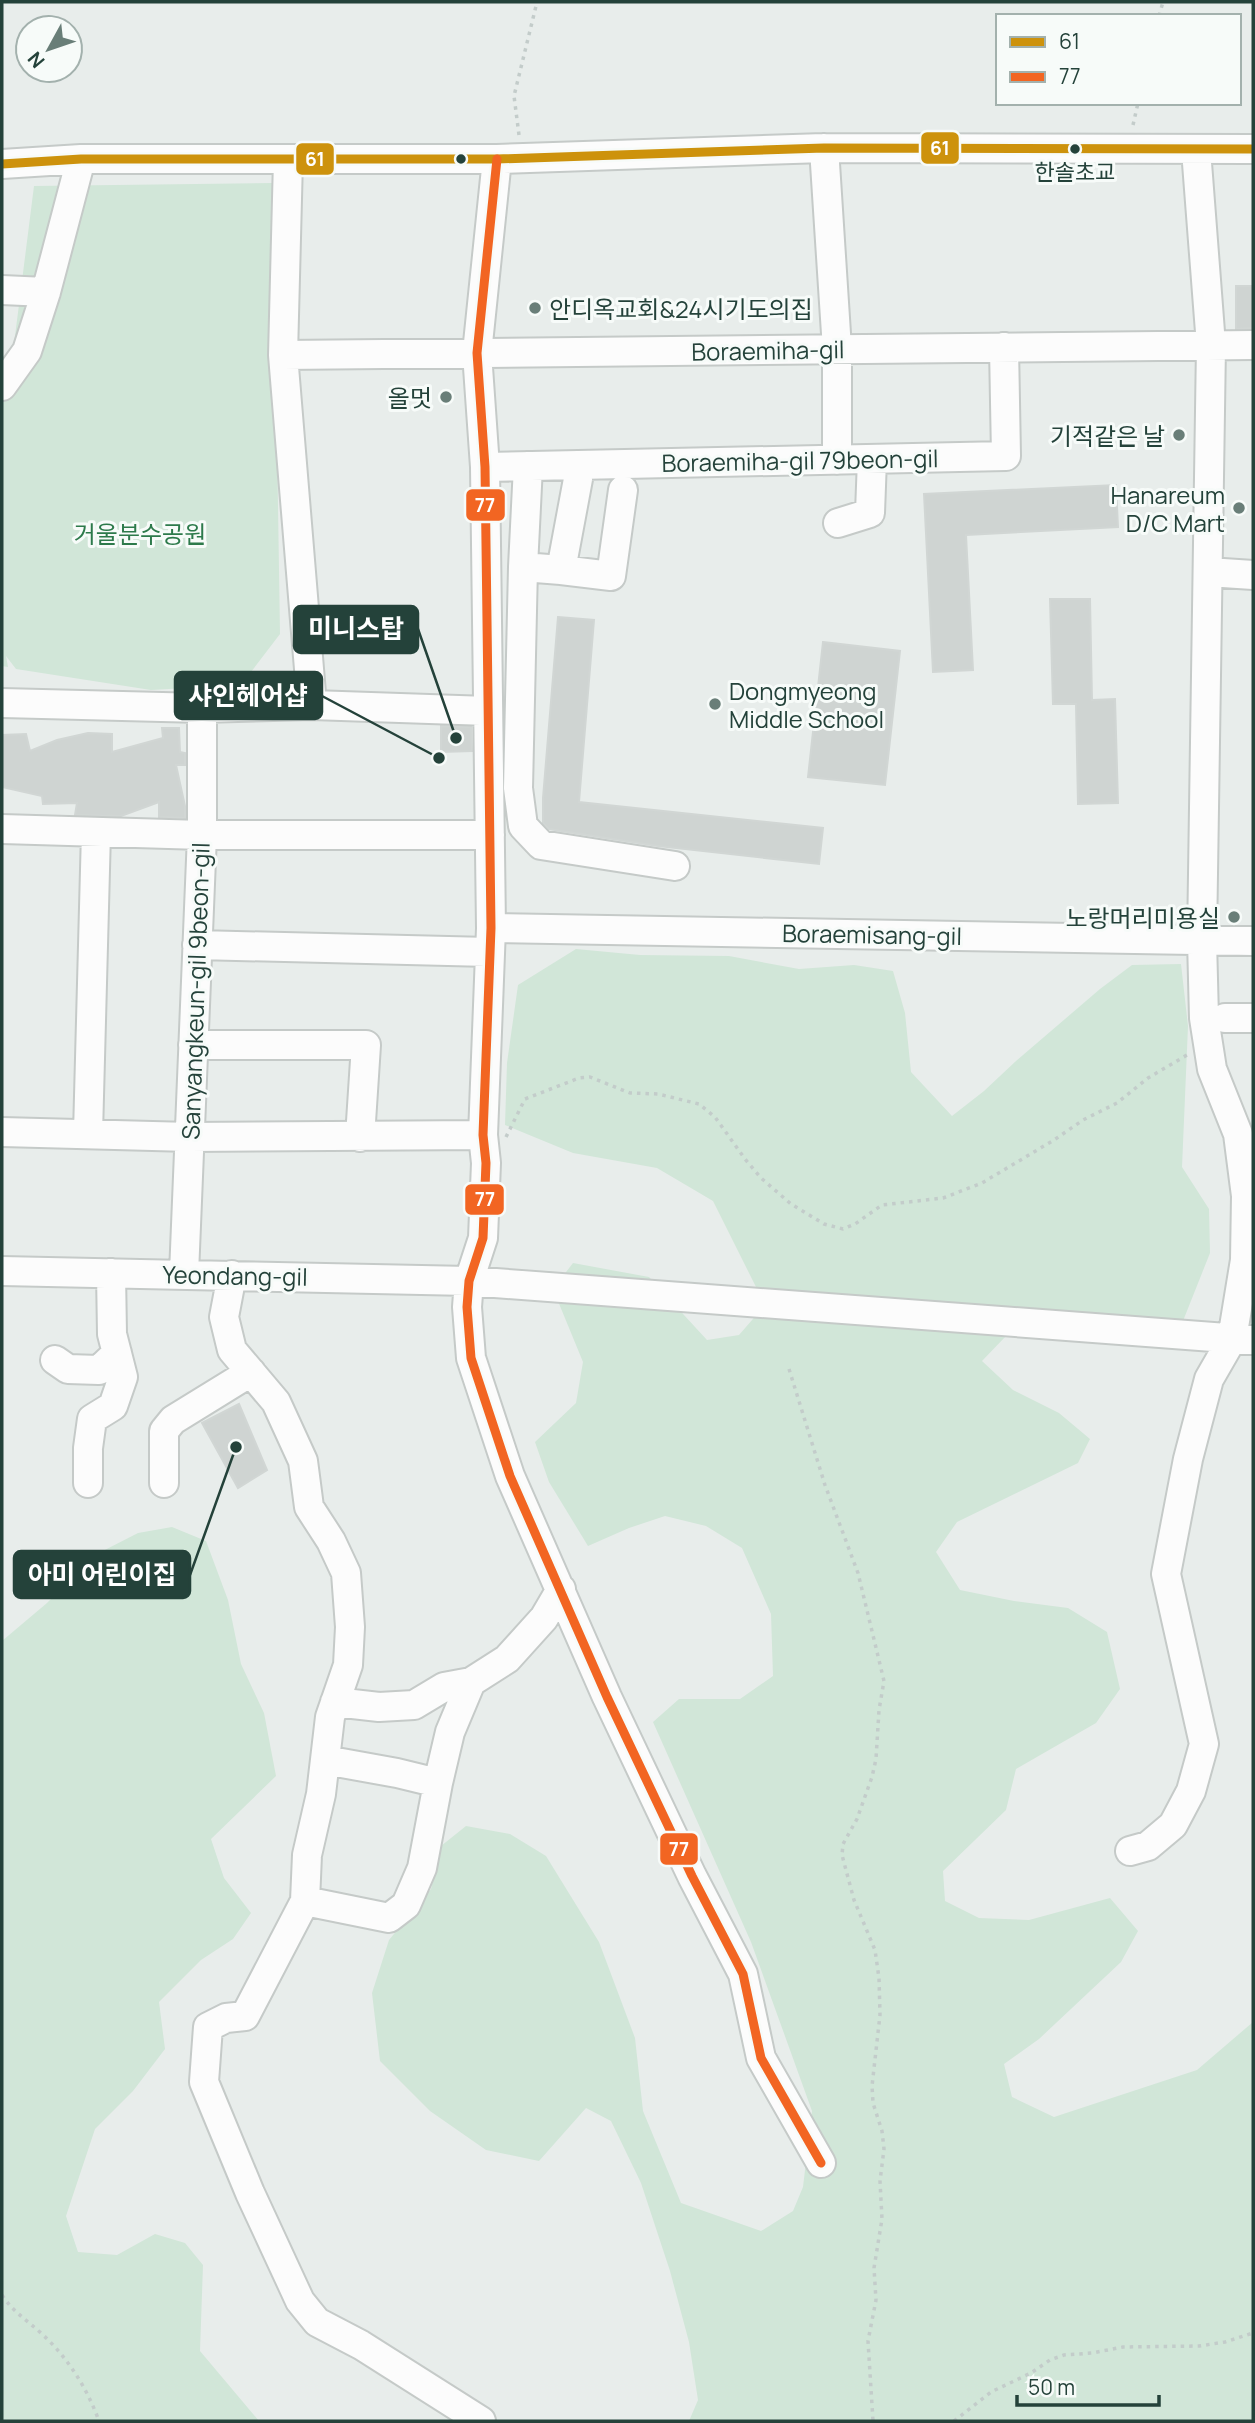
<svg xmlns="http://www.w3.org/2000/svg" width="1255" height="2423" viewBox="0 0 1255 2423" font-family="Manrope,'Noto Sans KR',sans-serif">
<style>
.green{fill:#d1e6d8}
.building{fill:#cfd4d2;stroke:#d1d6d4;stroke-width:2}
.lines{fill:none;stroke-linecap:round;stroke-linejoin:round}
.minor-casing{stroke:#c5cac8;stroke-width:32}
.path{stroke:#c3ccca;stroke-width:3.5;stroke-dasharray:3.5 5;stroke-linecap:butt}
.minor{stroke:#fcfcfc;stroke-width:28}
.bus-1-casing{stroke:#f7fbf9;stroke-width:14}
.bus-2-casing{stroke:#f7fbf9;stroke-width:14}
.bus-1{stroke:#cd920c;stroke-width:9}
.bus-2{stroke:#f26522;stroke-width:9}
.bus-dot{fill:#24423a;stroke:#f7fbf9;stroke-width:2.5}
.poi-dot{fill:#697e78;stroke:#f7fbf9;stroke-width:2.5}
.labels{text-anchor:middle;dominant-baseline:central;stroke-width:6;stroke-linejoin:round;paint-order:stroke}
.bus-label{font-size:22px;fill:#24423a;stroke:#f7fbf9}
.poi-label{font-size:24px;fill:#24423a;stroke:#f7fbf9;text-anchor:end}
.street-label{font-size:24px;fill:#24423a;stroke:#f7fbf9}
.park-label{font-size:24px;fill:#2d7a4b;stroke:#f7fbf9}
.leader{fill:none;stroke:#24423a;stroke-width:2.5}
.callout-dot{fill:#24423a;stroke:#f7fbf9;stroke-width:2.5}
.callout{fill:#24423a;stroke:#24423a;stroke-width:2.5}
.callout-label{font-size:26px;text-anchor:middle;font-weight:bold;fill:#fff}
.line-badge{stroke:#f7fbf9;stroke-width:2.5}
.badge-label{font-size:19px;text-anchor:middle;font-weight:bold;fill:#fff}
</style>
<rect width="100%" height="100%" fill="#e8edeb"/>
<path class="green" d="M273,183L280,634L241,685L151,690L16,669L6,656L8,667L2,666V367L13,352L34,186Z
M576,949L640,955L729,956L799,969L854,965L893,971L905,1013L911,1072L952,1116L984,1091L1016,1061L1100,989L1132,965L1181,964L1188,1026L1182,1167L1209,1209L1210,1253L1179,1331L1027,1314L982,1361L1013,1390L1059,1413L1090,1439L1078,1463L957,1522L936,1552L960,1590L1014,1601L1068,1608L1107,1632L1120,1689L1096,1723L1016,1769L1006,1810L943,1871L945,1901L979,1918L1029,1920L1110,1898L1138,1931L1121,1962L1039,2039L1004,2064L1012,2097L1054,2117L1197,2070L1253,2022V2421H689L698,2400L689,2342L670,2271L641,2183L611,2121L586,2108L539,2161L486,2150L430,2111L380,2061L372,1993L389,1940L431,1889L441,1846L466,1826L510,1834L546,1856L599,1942L635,2038L643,2111L681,2203L761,2231L793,2211L803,2187L812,2111L751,1942L653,1722L679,1699H740L773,1676L771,1614L742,1548L706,1526L665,1516L629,1528L588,1546L549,1482L535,1442L576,1403L583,1362L553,1289L573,1263L649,1277L707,1340L739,1335L765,1305L713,1201L657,1168L573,1153L505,1125L507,1063L518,985Z
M172,1527L206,1541L228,1600L241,1664L264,1713L276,1776L211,1839L224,1878L251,1913L233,1939L201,1960L159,2002L165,2049L133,2091L95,2129L66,2216L78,2252L117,2255L155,2234L185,2243L203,2265L200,2351L259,2421H2V1641L47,1603L93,1556L138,1533Z"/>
<path class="building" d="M1236,286H1253V328L1236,329Z
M1116,485L1118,527L966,535L973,670L933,672L924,494Z
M1050,599H1090L1092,700L1115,699L1118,803L1078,804L1076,704H1053Z
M558,617L594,620L579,802L823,828L819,864L658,846L549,829L543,823V798Z
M823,642L900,651L885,785L808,777Z
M441,726L471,727L472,751L441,752Z
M162,728H179L180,752L185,753V765H176L185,806V818L159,817V802L121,816L75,815L77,803L43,804L42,796L2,787V735L26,734L30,751L57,740L88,733L112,734V752L163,738Z
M239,1404L267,1470L238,1488L202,1423Z"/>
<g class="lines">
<defs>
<path id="minor" d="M824,148L837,349V460
M497,159L477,353L485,467L491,928L483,1135L486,1163L483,1238L469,1281L467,1307L471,1358L510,1476L607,1697L692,1876L743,1974L761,2058L821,2163
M288,160L283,355L312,705
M2,164L81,159H497L824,148L1253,149
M2,290L46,292
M283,355L1253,345
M2,386L27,351L46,292L81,159
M528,466L523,567L561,570L578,479
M485,467L1006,456L1004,347
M838,523L870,513L872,459
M523,567L518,788L523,826L541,845L675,866
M561,570L611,576L623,490
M1208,572L1253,575
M2,703L202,708L312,705L488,711
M2,829L202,835H490
M491,928L1253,941
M197,945L489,952
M1225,1018H1253
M193,1045H366L360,1137
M2,1132L190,1137L483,1135
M88,1134L96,832
M2,1271L469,1281L1253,1340
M184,1274L202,835V708
M232,1275L224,1317L232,1350L276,1402L303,1461L309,1507L331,1541L346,1573L350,1627L348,1665L330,1717L321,1794L307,1855L305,1901L389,1918L406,1905L422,1868L438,1783L397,1773L325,1760
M55,1360L68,1369L99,1370L117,1353
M88,1483V1448L92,1419L113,1406L123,1377L112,1334L111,1273
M164,1483V1431L173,1420L251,1372
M471,1682L507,1659L544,1618L561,1589
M335,1702L379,1707L414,1705L444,1687L471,1682L450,1732L438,1783
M1130,1851L1148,1846L1173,1825L1191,1791L1204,1744L1166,1574L1188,1459L1209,1379L1232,1339L1245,1260L1246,1196L1238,1134L1212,1069L1204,1018L1202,940L1211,345L1196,150
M305,1901L245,2016L226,2018L208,2027L204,2082L250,2193L300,2301L317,2322L361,2345L481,2421"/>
</defs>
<use href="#minor" class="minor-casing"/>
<path class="path" d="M1159,16L1163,2
M1133,125L1138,103
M519,135L514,96L537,2
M506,1137L525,1099L579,1078L590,1077L630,1093L658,1094L699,1104L715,1117L745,1159L761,1178L791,1204L824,1224L843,1229L855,1224L882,1205L943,1198L982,1183L1054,1140L1083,1120L1117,1103L1148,1078L1187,1055
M789,1369L825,1485L858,1573L884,1681L879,1710L876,1759L872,1777L857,1819L843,1844L842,1855L854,1900L875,1950L879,1978L880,2015L872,2086L873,2103L882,2131L884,2149L880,2181L882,2219L874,2268L876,2300L868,2341L873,2421
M2,2295C13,2312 27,2320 42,2334C68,2358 87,2388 99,2421
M954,2421L991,2392L1031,2373L1050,2360L1064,2355L1092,2353L1123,2347L1199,2346L1225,2342L1253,2333"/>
<use href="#minor" class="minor"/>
<defs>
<path id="bus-1" d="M2,164L81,159H497L824,148L1253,149"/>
<path id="bus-2" d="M497,159L477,353L485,467L491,928L483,1135L486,1163L483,1238L469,1281L467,1307L471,1358L510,1476L607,1697L692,1876L743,1974L761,2058L821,2163"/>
</defs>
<use href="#bus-1" class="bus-1-casing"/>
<use href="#bus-2" class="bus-2-casing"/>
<use href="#bus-1" class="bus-1"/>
<use href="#bus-2" class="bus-2"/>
</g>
<g class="bus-dot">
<circle cx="1075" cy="149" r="6"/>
<circle cx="461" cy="159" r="6"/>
</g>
<g class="poi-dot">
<circle cx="535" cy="308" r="7"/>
<circle cx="446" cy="397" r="7"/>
<circle cx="1179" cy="435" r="7"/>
<circle cx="1239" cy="508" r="7"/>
<circle cx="715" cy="704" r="7"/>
<circle cx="1234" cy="917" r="7"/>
</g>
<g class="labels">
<g class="bus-label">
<text x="1075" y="172">한솔초교</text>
</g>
<g class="poi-label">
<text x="549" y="308" text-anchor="start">안디옥교회&amp;24시기도의집</text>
<text x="432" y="397">올멋</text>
<text x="1165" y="435">기적같은 날</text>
<text x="1225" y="494">Hanareum<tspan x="1225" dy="28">D/C Mart</tspan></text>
<text x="729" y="690" text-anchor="start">Dongmyeong<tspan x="729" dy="28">Middle School</tspan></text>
<text x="1220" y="917">노랑머리미용실</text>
</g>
<g class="street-label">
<text transform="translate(768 350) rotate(-1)">Boraemiha-gil</text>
<text transform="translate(800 460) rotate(-1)">Boraemiha-gil 79beon-gil</text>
<text transform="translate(872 934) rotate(1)">Boraemisang-gil</text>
<text transform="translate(195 991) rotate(-88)">Sanyangkeun-gil 9beon-gil</text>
<text transform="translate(235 1275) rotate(1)">Yeondang-gil</text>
</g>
<g class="park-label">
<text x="140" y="533">거울분수공원</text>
</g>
</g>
<path class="leader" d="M456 738L418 629M439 758L322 696M236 1447L190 1575"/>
<g class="callout-dot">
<circle cx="456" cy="738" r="7"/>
<circle cx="439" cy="758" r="7"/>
<circle cx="236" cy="1447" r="7"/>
</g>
<g class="callout">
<rect x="294" y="606" width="124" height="47" rx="7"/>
<rect x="175" y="672" width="147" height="47" rx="7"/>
<rect x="14" y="1551" width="176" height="47" rx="7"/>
</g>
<g class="callout-label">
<text x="356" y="638">미니스탑</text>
<text x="248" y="705">샤인헤어샵</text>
<text x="102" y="1584">아미 어린이집</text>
</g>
<g class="line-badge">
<rect x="920" y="131" width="40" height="34" rx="7" fill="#cd920c"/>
<rect x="295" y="142" width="40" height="34" rx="7" fill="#cd920c"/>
<rect x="465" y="488" width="41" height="34" rx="7" fill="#f26522"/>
<rect x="464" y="1183" width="41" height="33" rx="7" fill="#f26522"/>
<rect x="659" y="1832" width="40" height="34" rx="7" fill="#f26522"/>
</g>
<g class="badge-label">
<text x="940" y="155">61</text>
<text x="315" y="166">61</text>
<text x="485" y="512">77</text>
<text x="485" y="1206">77</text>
<text x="679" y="1856">77</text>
</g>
<rect width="1255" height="2423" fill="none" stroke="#24423a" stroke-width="7"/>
<rect x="996" y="14" width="245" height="91" fill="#f7fbf9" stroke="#a3b1ad" stroke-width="2"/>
<rect x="1010" y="37" width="35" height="10" fill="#cd920c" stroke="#a3b1ad" stroke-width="2"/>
<text x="1059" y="49" font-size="21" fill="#24423a">61</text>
<rect x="1010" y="72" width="35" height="10" fill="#f26522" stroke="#a3b1ad" stroke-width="2"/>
<text x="1059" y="84" font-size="21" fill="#24423a">77</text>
<g transform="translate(49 49) rotate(230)"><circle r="33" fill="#f7fbf9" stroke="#a3b1ad" stroke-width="2"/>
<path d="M0-5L12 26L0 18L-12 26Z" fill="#697e78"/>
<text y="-10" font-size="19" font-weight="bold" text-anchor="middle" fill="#24423a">N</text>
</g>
<path d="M1017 2395v10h142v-10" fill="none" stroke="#24423a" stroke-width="3.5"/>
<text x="1028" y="2395" font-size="21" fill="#24423a" stroke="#f7fbf9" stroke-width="5" paint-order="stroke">50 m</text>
</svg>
